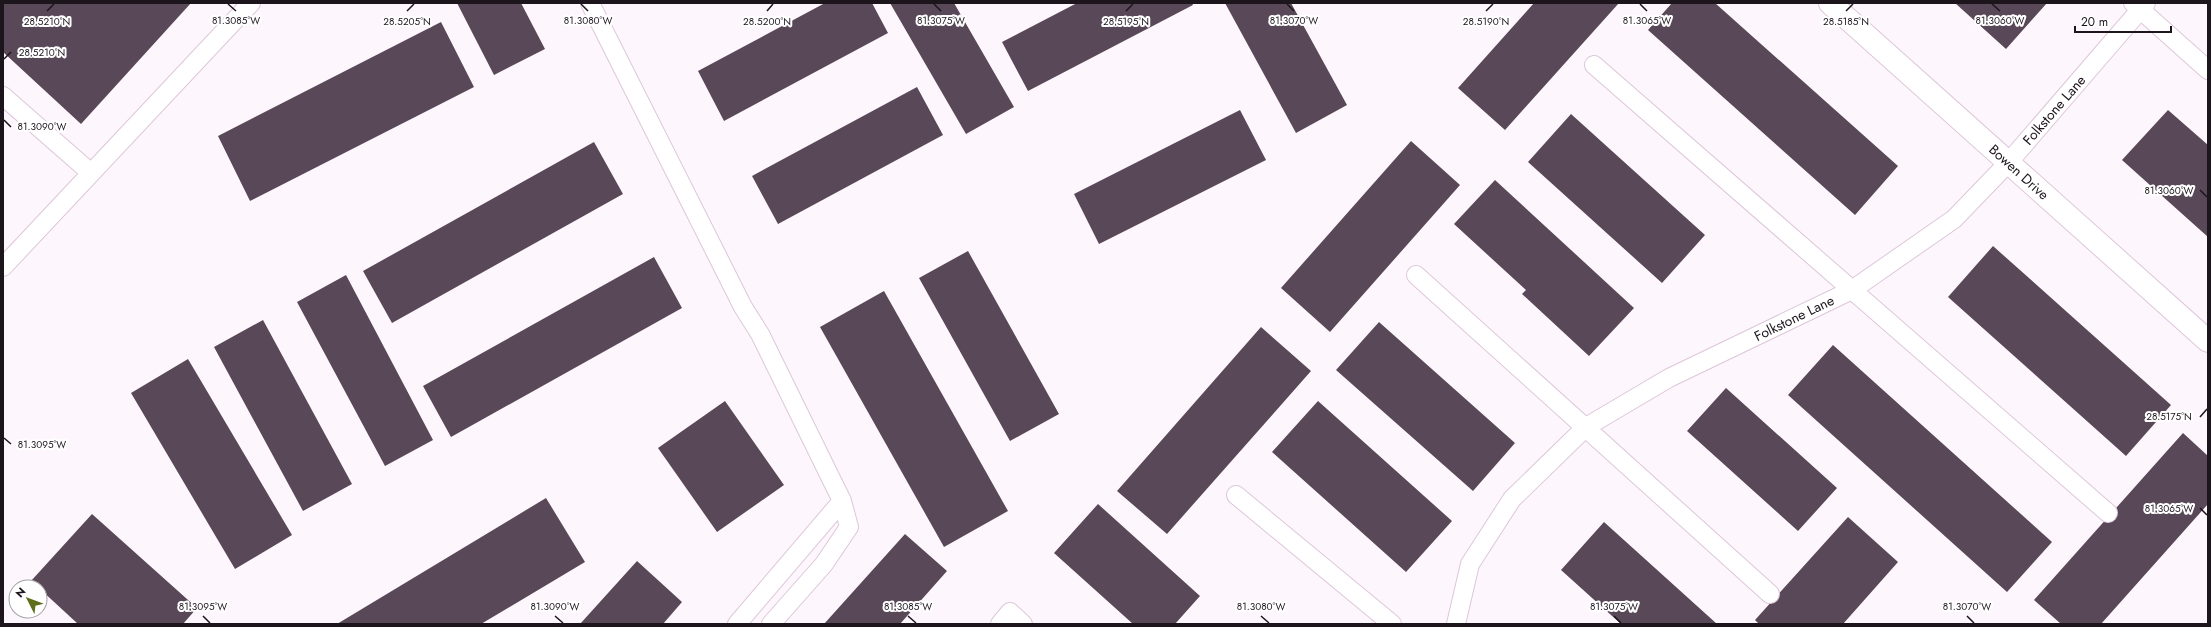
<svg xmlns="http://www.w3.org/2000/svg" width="2211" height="627" viewBox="0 0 2211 627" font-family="Jost,sans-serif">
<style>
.building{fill:#594858}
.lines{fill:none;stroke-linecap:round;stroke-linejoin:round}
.lane-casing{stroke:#dcc7da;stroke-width:20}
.street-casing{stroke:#dcc7da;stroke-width:24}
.lane{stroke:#fff;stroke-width:18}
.street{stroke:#fff;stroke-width:22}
.ticks{fill:none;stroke:#1c151c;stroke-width:1.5}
.labels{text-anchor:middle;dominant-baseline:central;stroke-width:4;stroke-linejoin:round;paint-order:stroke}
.street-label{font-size:14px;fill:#1c151c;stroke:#fff}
.ticks-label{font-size:10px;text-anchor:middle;fill:#1c151c;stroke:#fff;stroke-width:4;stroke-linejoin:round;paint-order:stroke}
</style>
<rect width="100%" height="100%" fill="#fef6fd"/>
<path class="building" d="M3,3H191L81,124L3,52Z
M457,3H521L545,49L494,75Z
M825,3H872L888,33L724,121L698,71Z
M890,3H954L1014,107L966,134Z
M1077,3H1192L1193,5L1028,91L1002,42Z
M1225,3H1291L1347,105L1296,133Z
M1534,3H1619L1505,130L1458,88Z
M1672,3H1715L1898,166L1855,215L1648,30Z
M1955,3H2047L2006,49Z
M441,22L474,87L250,201L218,136Z
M917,87L943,135L778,224L752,176Z
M1240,110L1266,160L1099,244L1074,194Z
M2168,110L2208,145V237L2122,160Z
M1571,114L1705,235L1662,283L1528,162Z
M1411,141L1460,185L1330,332L1281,288Z
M594,142L623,194L392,323L363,271Z
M1495,180L1634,308L1589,356L1522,294L1526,290L1454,224Z
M1993,246L2171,405L2126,456L1948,297Z
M968,251L1059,414L1010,441L919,278Z
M654,257L682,308L451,437L423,386Z
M346,275L433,440L385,466L297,302Z
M884,291L1008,511L944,547L820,327Z
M263,320L352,484L303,511L214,347Z
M1379,322L1515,443L1473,491L1336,370Z
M1261,327L1311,371L1167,534L1117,491Z
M1833,345L2052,542L2007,592L1788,395Z
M188,359L292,535L235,569L131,393Z
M1726,388L1837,488L1798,531L1687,431Z
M725,401L784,485L717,532L658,448Z
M1318,401L1452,521L1406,572L1272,452Z
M2183,433L2208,456V504L2101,624H2061L2034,600Z
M546,498L585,562L481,624H337Z
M1098,504L1200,596L1175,624H1133L1054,553Z
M92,514L197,608L183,624H78L40,589V587L31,581Z
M1848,517L1898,562L1843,624H1759L1755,620Z
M1604,522L1717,624H1621L1561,570Z
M905,534L947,571L900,624H824Z
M637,561L682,602L663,624H580Z"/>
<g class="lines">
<defs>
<path id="lane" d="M590,3L743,307L760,334L842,501L849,527L824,564L771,624
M2133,3L2208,70
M1594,65L2108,513
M3,96L91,173
M3,267L251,3
M1416,275L1770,594
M1236,495L1392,624
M737,624L842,501
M1000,624L1010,612L1023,624
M1456,624L1470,564L1512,499L1586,427L1669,378L1852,290L1954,219L2008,163L2146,3"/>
<path id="street" d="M1830,3L2208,341"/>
</defs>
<use href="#lane" class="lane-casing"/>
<use href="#street" class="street-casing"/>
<use href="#lane" class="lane"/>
<use href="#street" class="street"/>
</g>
<path class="ticks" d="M228,4L236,11M581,4L588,11M934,4L941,11M1287,4L1294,11M1640,4L1647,11M1992,4L2000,11M47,11L54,4M407,11L414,4M767,11L773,4M1126,11L1133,4M1486,11L1493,4M1846,11L1853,4M4,59L11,52M4,120L11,127M2200,190L2207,197M2200,417L2207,409M4,438L11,444M2200,508L2207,515M203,616L210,623M555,616L563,623M908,616L916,623M1261,616L1269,623M1614,616L1621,623M1967,616L1974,623"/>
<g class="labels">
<g class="street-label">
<text transform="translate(2054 110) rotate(-49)">Folkstone Lane</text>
<text transform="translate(2019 172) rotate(42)">Bowen Drive</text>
<text transform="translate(1794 318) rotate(-26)">Folkstone Lane</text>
</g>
</g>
<g class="ticks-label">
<text x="236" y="24">81.3085°W</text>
<text x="588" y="24">81.3080°W</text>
<text x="941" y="24">81.3075°W</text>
<text x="1294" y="24">81.3070°W</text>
<text x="1647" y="24">81.3065°W</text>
<text x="2000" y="24">81.3060°W</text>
<text x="47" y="25">28.5210°N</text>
<text x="407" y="25">28.5205°N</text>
<text x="767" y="25">28.5200°N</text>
<text x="1126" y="25">28.5195°N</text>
<text x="1486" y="25">28.5190°N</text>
<text x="1846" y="25">28.5185°N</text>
<text x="42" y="56">28.5210°N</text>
<text x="42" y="130">81.3090°W</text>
<text x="2169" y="194">81.3060°W</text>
<text x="2169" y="420">28.5175°N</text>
<text x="42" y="448">81.3095°W</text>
<text x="2169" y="512">81.3065°W</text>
<text x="203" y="610">81.3095°W</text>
<text x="555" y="610">81.3090°W</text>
<text x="908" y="610">81.3085°W</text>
<text x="1261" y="610">81.3080°W</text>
<text x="1614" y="610">81.3075°W</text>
<text x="1967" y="610">81.3070°W</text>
</g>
<rect width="2211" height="627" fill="none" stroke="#1c151c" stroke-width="8"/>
<g transform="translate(28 599) rotate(312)"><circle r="19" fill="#ffffff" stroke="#a4a1a4"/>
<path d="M0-3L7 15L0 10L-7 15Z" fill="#5f6e19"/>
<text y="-6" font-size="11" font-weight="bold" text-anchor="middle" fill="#1c151c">N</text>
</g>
<path d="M2075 26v6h96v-6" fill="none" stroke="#1c151c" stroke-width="2"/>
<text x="2081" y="26" font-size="12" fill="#1c151c" stroke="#ffffff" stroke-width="3" paint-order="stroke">20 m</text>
</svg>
